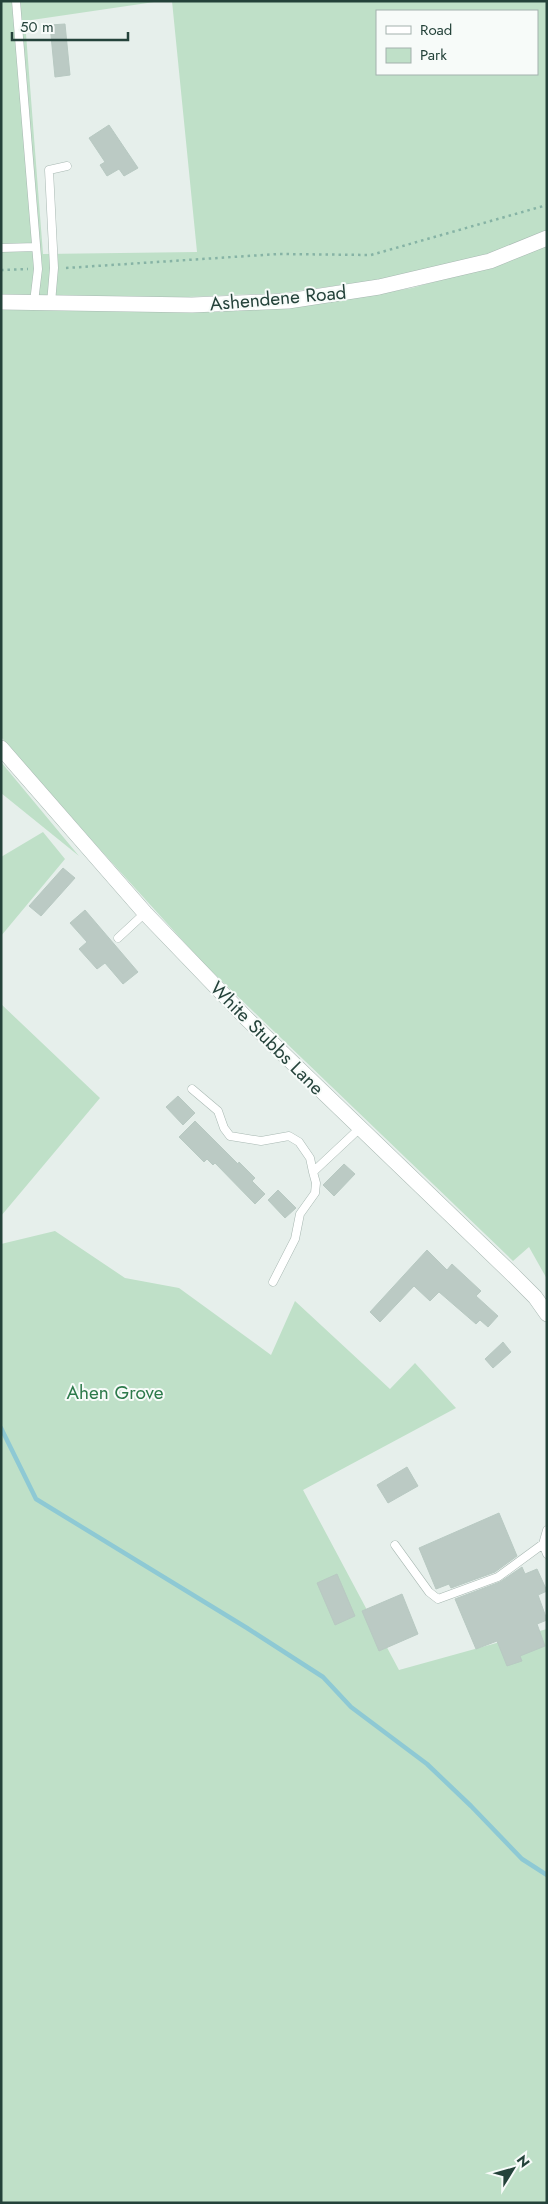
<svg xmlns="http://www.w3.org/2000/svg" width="548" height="2204" viewBox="0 0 548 2204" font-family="Jost,sans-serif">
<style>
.green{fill:#bfe0c8;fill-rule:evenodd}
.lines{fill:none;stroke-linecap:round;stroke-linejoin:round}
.stream{stroke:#8ec9d4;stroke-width:4.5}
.building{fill:#bbcac4;stroke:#b8c9c2}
.service-casing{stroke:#a8b8b2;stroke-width:9}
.tertiary-casing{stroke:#a8b8b2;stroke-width:16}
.path{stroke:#86b3a5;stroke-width:2.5;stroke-dasharray:2.5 4;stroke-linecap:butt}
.service{stroke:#fff;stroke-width:8}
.tertiary{stroke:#fff;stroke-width:15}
.labels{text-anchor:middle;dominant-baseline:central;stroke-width:4;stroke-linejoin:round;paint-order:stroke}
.street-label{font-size:19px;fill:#24423a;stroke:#f7fbf9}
.park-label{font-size:19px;fill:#2d7a4b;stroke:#f7fbf9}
</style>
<rect width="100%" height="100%" fill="#e6efeb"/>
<path class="green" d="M1,1H161L25,21L43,254L197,252L172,1H547V232L477,258L393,278L282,293L166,298L1,296ZM377,11H537V74H377Z
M547,245V1279L529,1247L513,1261L203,963L96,845L1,737V307L331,302L412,288L497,264Z
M1,762L79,856L1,793Z
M43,832L65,859L1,936V857Z
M1,1004L100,1098L1,1216Z
M55,1231L125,1278L179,1288L271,1355L295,1301L390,1389L415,1363L456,1408L303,1490L399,1670L547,1629V2203H1V1244Z"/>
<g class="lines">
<path class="stream" d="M1,1428L36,1499L247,1628L323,1677L351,1707L427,1764L471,1806L522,1859L547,1875"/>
</g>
<path class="building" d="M65,24L70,75L55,77L50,25Z
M109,125L138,168L124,176L119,169L107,176L100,165L105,162L89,138Z
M63,868L75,878L41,916L29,906Z
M85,910L138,972L123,984L105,963L97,969L79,949L87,942L70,923Z
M178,1096L195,1113L183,1125L166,1107Z
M195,1121L238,1164L239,1162L255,1178L252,1181L265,1194L255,1204L215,1163L213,1165L207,1159L204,1162L179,1137Z
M344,1164L355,1174L334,1196L323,1185Z
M278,1190L296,1208L285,1218L268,1200Z
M427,1250L447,1270L452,1264L481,1291L476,1296L498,1316L488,1327L480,1320L476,1324L439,1292L430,1301L414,1286L380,1322L370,1312Z
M503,1342L511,1352L493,1368L485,1359Z
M407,1467L418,1486L388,1503L377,1485Z
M499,1513L517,1556L495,1572L451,1588L449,1584L436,1589L419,1548Z
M522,1567L525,1574L537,1569L547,1591L538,1595L547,1620L537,1624L545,1646L520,1656L522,1661L507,1666L497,1641L476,1649L455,1599L500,1582Z
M337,1574L355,1616L335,1625L317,1583Z
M402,1594L418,1634L379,1651L362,1611Z"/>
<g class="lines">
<defs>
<path id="service" d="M16,1L38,269L34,302
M1,248L36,247
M51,303L54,268L49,170L67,166
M118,938L145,913
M192,1089L218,1111L224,1128L230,1136L261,1141L289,1136L299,1142L310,1158L313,1172
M273,1282L295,1239L300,1214L315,1193L316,1183L313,1172L359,1129
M543,1544L547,1554
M395,1545L429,1592L438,1599L498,1577L543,1544L547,1530"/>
<path id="tertiary" d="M1,302L192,305L288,301L379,287L490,261L547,238
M1,748L145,913L245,1017L513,1275L535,1297L547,1314"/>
</defs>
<use href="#service" class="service-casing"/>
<use href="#tertiary" class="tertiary-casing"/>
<path class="path" d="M66,268L278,254L371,255L547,205
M1,270L28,269"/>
<use href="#service" class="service"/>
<use href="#tertiary" class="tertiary"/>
</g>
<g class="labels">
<g class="street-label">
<text transform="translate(278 298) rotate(-5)">Ashendene Road</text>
<text transform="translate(267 1038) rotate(45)">White Stubbs Lane</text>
</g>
<g class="park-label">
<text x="115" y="1392">Ahen Grove</text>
</g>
</g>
<rect width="548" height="2204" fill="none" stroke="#24423a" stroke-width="5"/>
<rect x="376" y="10" width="162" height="65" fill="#f7fbf9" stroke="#a3b1ad"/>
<rect x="386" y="26" width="25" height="8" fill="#ffffff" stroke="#a3b1ad"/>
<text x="420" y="35" font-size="15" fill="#24423a">Road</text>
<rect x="386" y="48" width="25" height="15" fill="#bfe0c8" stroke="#a3b1ad"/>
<text x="420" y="60" font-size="15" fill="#24423a">Park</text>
<g transform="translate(513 2169) rotate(53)" stroke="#f7fbf9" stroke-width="4" paint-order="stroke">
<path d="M0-4L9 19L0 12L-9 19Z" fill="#24423a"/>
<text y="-8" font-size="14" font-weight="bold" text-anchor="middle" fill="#24423a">N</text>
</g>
<path d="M12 32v8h116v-8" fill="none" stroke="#24423a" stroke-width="2.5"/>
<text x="20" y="32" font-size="15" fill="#24423a" stroke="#f7fbf9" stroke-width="4" paint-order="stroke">50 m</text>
</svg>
